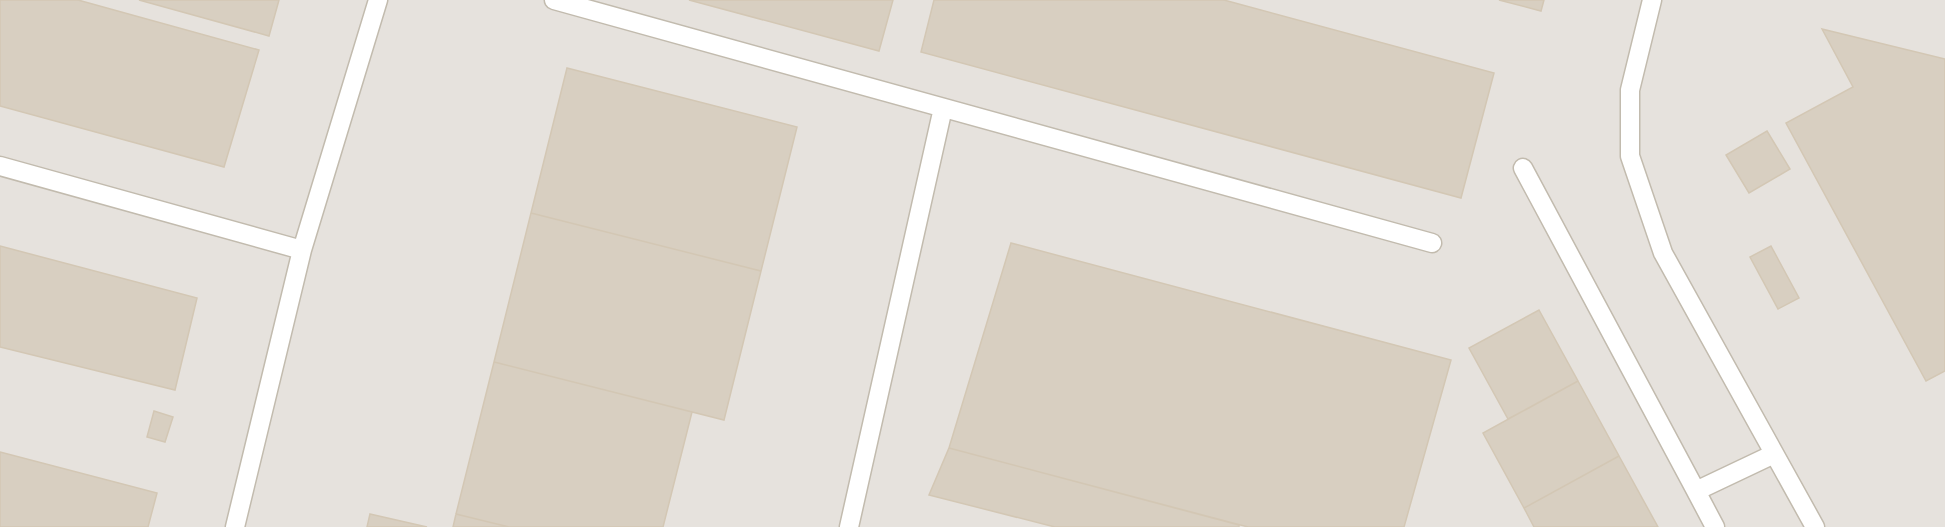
<svg xmlns="http://www.w3.org/2000/svg" width="1945" height="527" viewBox="0 0 1945 527" font-family="Helvetica,sans-serif">
<style>
.industrial{fill:#e6e2dd}
.building{fill:#d8cfc1;stroke:#d3c7b4;stroke-width:1.5}
.lines{fill:none;stroke-linecap:round;stroke-linejoin:round}
.service-casing{stroke:#c2bbae;stroke-width:21}
.service{stroke:#fff;stroke-width:18}
</style>
<rect width="100%" height="100%" fill="#f6f3ec"/>
<path class="industrial" d="M0,0H1945V527H0Z"/>
<path class="building" d="M0,0H78L259,50L224,167L0,106Z
M139,0H279L269,36Z
M689,0H893L879,51Z
M934,0H1224L1494,73L1461,198L921,52Z
M1499,0H1544L1541,11Z
M1822,29L1945,59V371L1926,381L1786,123L1853,87Z
M567,68L797,127L761,271L531,213Z
M1767,131L1790,169L1749,193L1726,155Z
M531,213L761,271L724,420L494,362Z
M1011,243L1451,360L1404,527H1248L949,448Z
M0,246L197,298L175,390L0,347Z
M1771,246L1799,298L1778,309L1750,257Z
M1539,310L1578,381L1508,419L1469,348Z
M494,362L692,412L663,527H509L456,514Z
M1578,381L1619,456L1524,508L1483,433Z
M154,411L173,417L165,442L147,437Z
M949,448L1239,525V527H1055L929,495Z
M0,452L157,493L148,527H0Z
M1619,456L1658,527H1534L1524,508Z
M370,514L427,527H367Z
M456,514L509,527H453Z"/>
<g class="lines">
<defs>
<path id="service" d="M554,0L1432,243
M1652,0L1630,90V156L1663,253L1815,527
M0,166L302,250
M1523,168L1696,491L1774,454
M1696,491L1715,527
M235,527L302,250L378,0
M849,527L943,108"/>
</defs>
<use href="#service" class="service-casing"/>
<use href="#service" class="service"/>
</g>
</svg>
